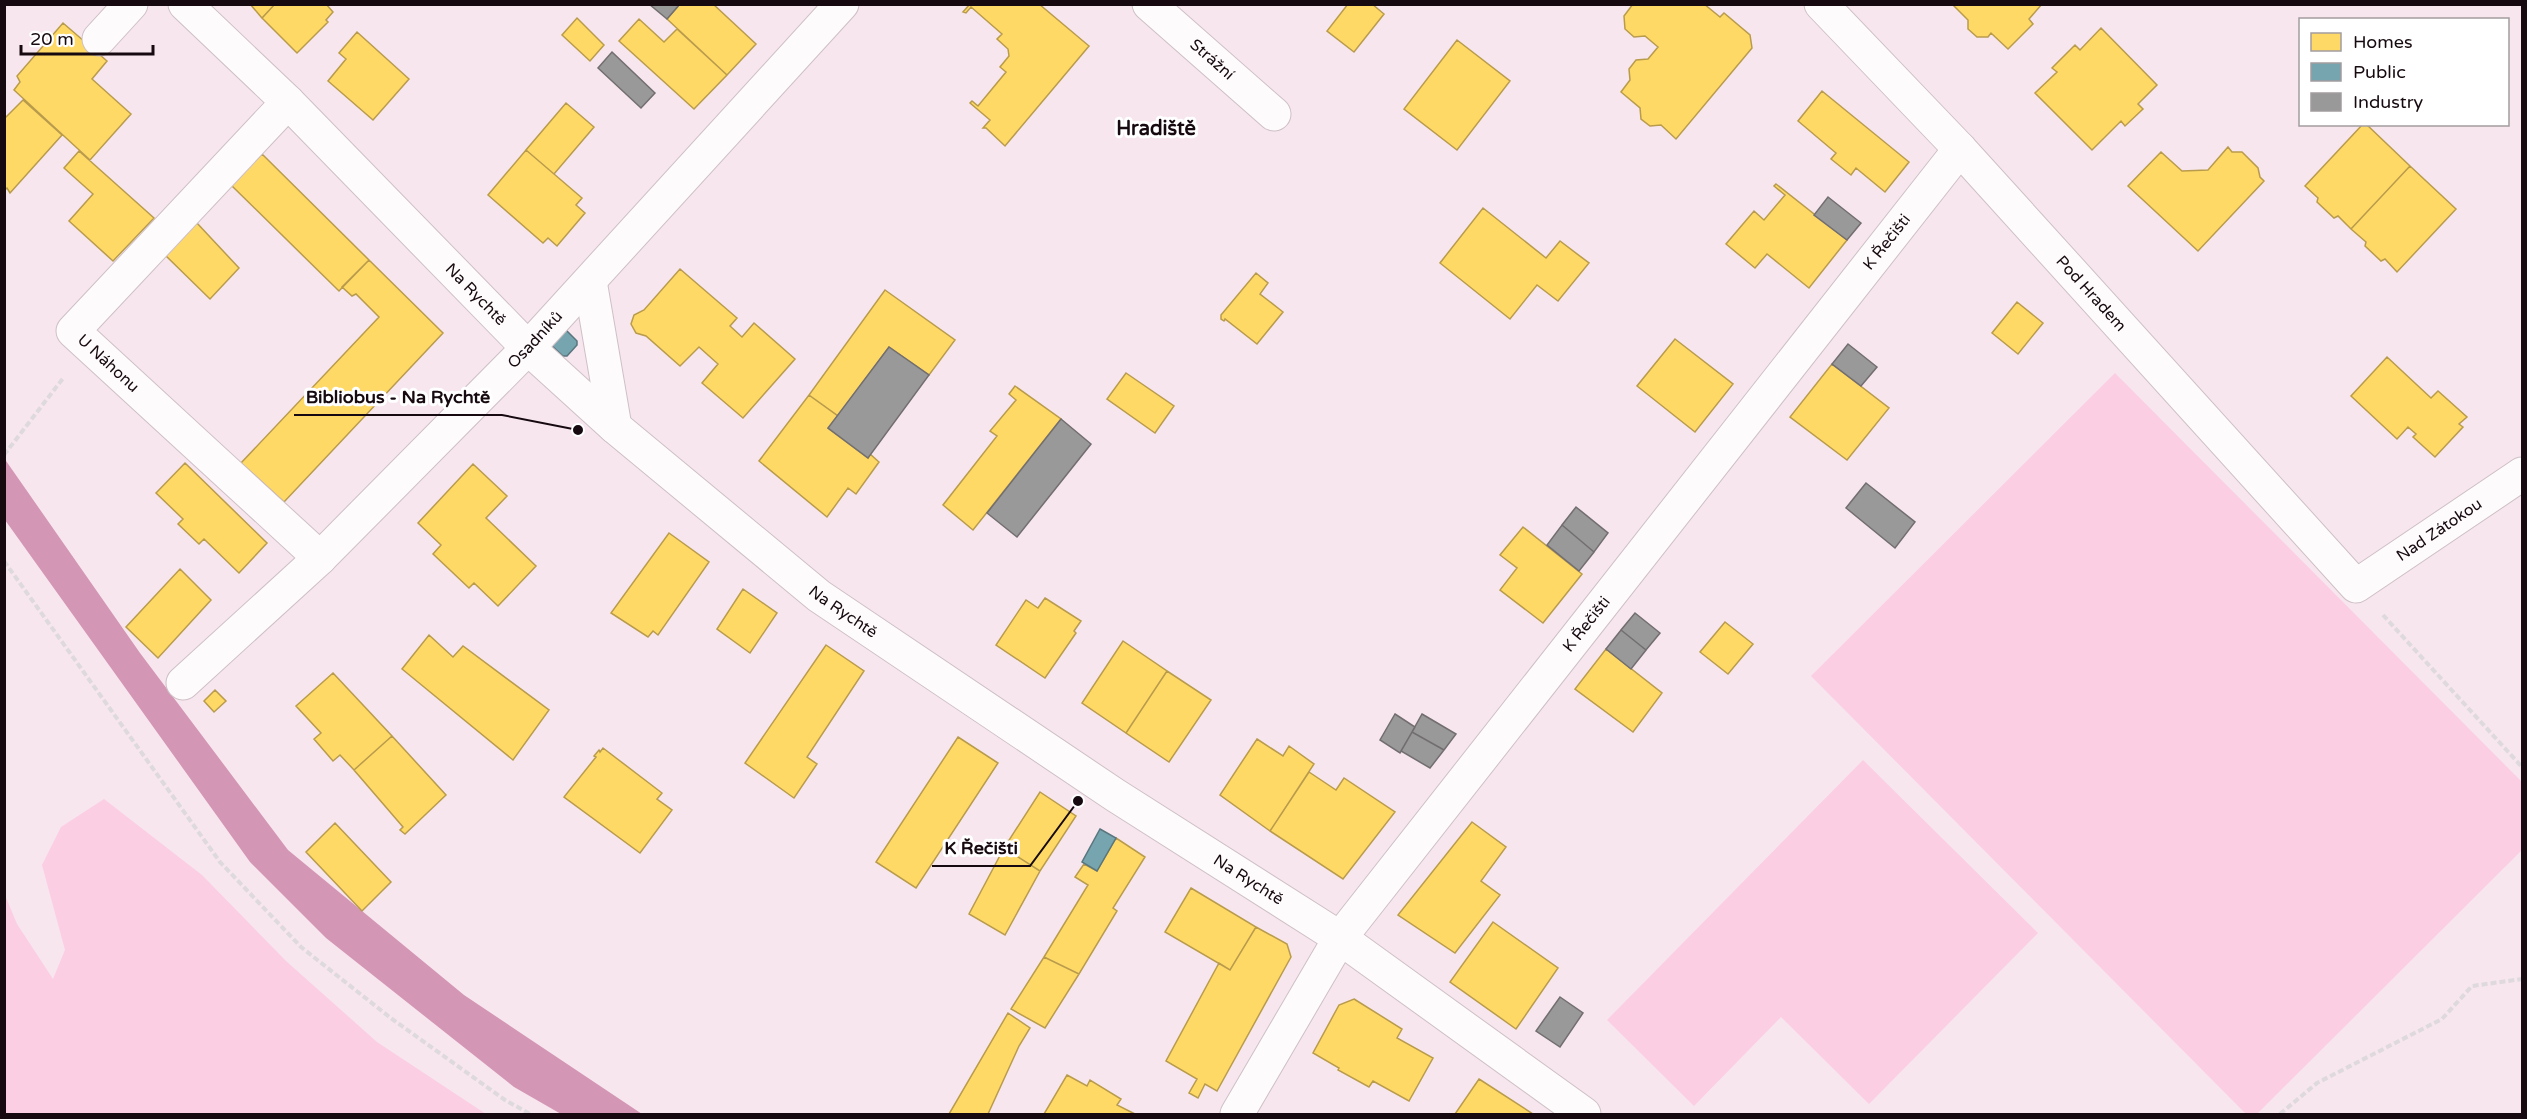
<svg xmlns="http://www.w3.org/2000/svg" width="2527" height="1119" viewBox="0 0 2527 1119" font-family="'Varela Round',sans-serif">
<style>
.green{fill:#fbcee4}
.water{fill:#d496b5}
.homes{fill:#ffd966;stroke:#b99b4c;stroke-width:1.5}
.public{fill:#76a5af;stroke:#59767f;stroke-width:1.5}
.industry{fill:#999;stroke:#726e70;stroke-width:1.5}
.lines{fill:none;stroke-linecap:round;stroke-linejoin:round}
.minor-casing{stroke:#cec0c6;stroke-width:35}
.path{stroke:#ded9dc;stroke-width:4;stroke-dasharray:6 3;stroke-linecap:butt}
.minor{stroke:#fefbfc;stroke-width:33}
.labels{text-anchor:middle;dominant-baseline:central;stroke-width:6;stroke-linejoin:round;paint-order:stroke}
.street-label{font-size:16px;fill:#160a10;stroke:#fff}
.quarter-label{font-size:20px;font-weight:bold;fill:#160a10;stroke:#fff}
.leader{fill:none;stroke:#160a10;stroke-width:2}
.callout-dot{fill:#160a10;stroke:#fff;stroke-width:2}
.callout-label{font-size:18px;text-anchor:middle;font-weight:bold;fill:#160a10;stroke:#fff;stroke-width:6;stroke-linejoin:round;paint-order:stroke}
</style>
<rect width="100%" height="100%" fill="#f7e6ee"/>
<path class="green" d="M2115,373L2522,782V850L2257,1114H2246L1811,676Z
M1863,760L2038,933L1869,1104L1781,1017L1694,1106L1607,1020Z
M104,799L202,875L286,961L377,1042L486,1114H5V895L17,924L53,979L65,950L42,865L61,827Z"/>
<path class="water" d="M4,458L140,653L288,850L464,995L642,1114H561L514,1087L326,938L250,862L5,520Z"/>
<path class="homes" d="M250,4H275L262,18Z
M275,4H326L333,12L326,20L328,22L297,53L262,18Z
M680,4H713L756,44L727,75L667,19Z
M970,4H1039L1089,46L1005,146L986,128H983L990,120L970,103L972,101L978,106L1006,72L1000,67L1009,56L1008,49L997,39L1002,34L971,7L966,13L963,12Z
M1348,4H1372L1384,14L1354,52L1327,31Z
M1633,4H1704L1720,17L1724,13L1750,35L1752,48L1676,139L1661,125L1650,126L1641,119L1640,108L1621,92L1630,80L1629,69L1636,60L1648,59L1658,47L1645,36L1634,37L1625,29L1624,16Z
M1952,4H2042L2029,19L2033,24L2008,49L1991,33L1988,37H1977L1968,29V20Z
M577,18L604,45L590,61L562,35Z
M639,19L664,42L677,29L727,75L694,109L619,41Z
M63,23L107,61L92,79L131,114L90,160L14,90L20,82L17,76Z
M2101,28L2157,85L2138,104L2143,109L2125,126L2121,121L2092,150L2035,93L2057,72L2052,68L2075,45L2080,50Z
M357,32L409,79L373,120L328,81L346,59L339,53Z
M1457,40L1510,81L1457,150L1404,109Z
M1822,91L1909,162L1885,192L1856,168L1851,175L1831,159L1836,153L1798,121Z
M23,100L62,135L10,193L7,188L4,190V119Z
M566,103L594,127L554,174L526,150Z
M2363,124H2366L2410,166L2351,229L2338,216L2334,218L2317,202L2318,198L2305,186Z
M2228,147L2232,152H2242L2258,168L2260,177L2264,181L2198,251L2128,186L2161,152L2182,171L2208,170Z
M526,150L582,198L576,205L585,213L557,246L548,238L543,243L488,195Z
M79,151L154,218L113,261L69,221L93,194L64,168Z
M262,154L369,260L339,291L231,185Z
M2410,166L2456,209L2397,272L2385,259L2381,261L2365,246L2366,242L2351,229Z
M1776,184L1847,240L1809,288L1767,254L1755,268L1726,244L1754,211L1764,220L1785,195L1774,186Z
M1483,208L1546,258L1560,241L1589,263L1558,301L1537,285L1510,319L1440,263Z
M196,222L239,268L210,299L164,254Z
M369,260L443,333L284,502L241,463L379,317L356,294L352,296L342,287Z
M680,269L737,318L730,326L742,337L754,323L795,359L743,418L702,383L718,364L699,347L680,366L646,336L636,333L631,324L634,315L644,310Z
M1256,273L1268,283L1260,294L1283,312L1257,344L1225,319L1224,321L1221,319V315Z
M885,290L955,340L929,375L889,347L838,416L809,395Z
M2017,302L2043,323L2018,354L1992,333Z
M1675,339L1733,384L1695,432L1637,386Z
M2387,357L2431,398L2438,391L2467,417L2459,424L2463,427L2435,457L2413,437L2416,434L2408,427L2397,439L2351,396Z
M1832,364L1889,408L1847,460L1790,417Z
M1126,373L1174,406L1155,433L1107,399Z
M1015,386L1061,419L973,530L943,505L997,436L990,431L1016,400L1009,394Z
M809,395L838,416L828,428L868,458L870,454L879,462L856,494L848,488L827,517L759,461Z
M185,463L267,543L239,573L204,539L199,544L178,524L183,519L156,493Z
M473,464L507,496L486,518L536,566L498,606L474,583L469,588L433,554L441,545L418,523Z
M1523,527L1582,574L1543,623L1500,590L1517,568L1500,555Z
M669,533L709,562L658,635L653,631L648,637L611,613Z
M180,569L211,600L158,658L126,627Z
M743,589L777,613L750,653L717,629Z
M1045,598L1081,621L1074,631L1076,633L1045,678L996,645L1026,600L1038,608Z
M1725,622L1753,644L1728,674L1700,652Z
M429,635L453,657L463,646L549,710L513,760L402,669Z
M1123,641L1167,671L1126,733L1082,703Z
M826,645L864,671L807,757L817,764L794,798L745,763Z
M1606,649L1662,693L1633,732L1575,689Z
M1167,671L1211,700L1169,762L1126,733Z
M333,673L392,736L354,770L340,755L333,761L314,739L321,733L296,706Z
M215,690L226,701L214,712L204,701Z
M392,736L446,795L405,834L400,830L403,827L354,770Z
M958,737L998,763L916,888L876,862Z
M1257,739L1283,756L1289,746L1314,764L1270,831L1220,795Z
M603,748L662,793L657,799L672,810L640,853L564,797L596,757L594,756L599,750L600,752Z
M1309,772L1336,790L1344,778L1395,812L1343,879L1270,831Z
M1040,792L1076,816L1040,871L1004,848Z
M1472,822L1506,847L1481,881L1500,895L1455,953L1398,915Z
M335,823L391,882L362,911L306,852Z
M1116,838L1145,857L1113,908L1117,911L1079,974L1044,957L1088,885L1075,877L1084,864L1097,871Z
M1004,848L1040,871L1005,935L969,914Z
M1191,888L1256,927L1230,970L1165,932Z
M1493,922L1558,968L1516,1029L1450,982Z
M1256,927L1287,944L1291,957L1217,1091L1205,1084L1198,1098L1189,1093L1197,1079L1166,1061L1219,963L1230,970Z
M1044,957L1079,974L1045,1028L1011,1009Z
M1354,999L1402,1029L1397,1038L1433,1058L1409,1101L1373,1081L1369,1087L1338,1070L1339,1068L1313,1053L1339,1005Z
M1008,1013L1030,1028L1019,1046L988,1114H949Z
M1067,1075L1087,1086L1090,1080L1121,1099L1117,1105L1135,1114H1044Z
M1479,1079L1533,1114H1455Z"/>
<path class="public" d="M566,330L577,341V345L567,356H563L552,346Z
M1100,829L1116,838L1097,871L1082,862Z"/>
<path class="industry" d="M649,4H680L667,19Z
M612,52L655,93L641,108L598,68Z
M1828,197L1861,223L1847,240L1814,215Z
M1848,344L1877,367L1861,386L1832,364Z
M889,347L929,375L868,458L828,428Z
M1061,419L1091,444L1017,537L987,513Z
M1866,483L1915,522L1895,548L1846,508Z
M1576,507L1608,533L1594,552L1562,525Z
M1562,525L1594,552L1579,571L1547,545Z
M1635,613L1660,633L1646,650L1621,630Z
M1621,630L1646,650L1631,669L1606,649Z
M1395,714L1415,727L1400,753L1380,740Z
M1422,714L1456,734L1444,750L1412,732Z
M1412,732L1444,750L1430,768L1401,751Z
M1560,997L1583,1013L1560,1047L1536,1031Z"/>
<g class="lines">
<defs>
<g id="minor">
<path id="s1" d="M185,4L288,102L528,348L615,427L819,596L1115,795L1340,938L1584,1114"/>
<path id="s2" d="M1149,4L1274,114"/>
<path id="s3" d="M1821,4L1960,149L2356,586L2522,474"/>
<path d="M99,39L131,4"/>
<path id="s4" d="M288,102L73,331L320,558"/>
<path d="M590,281L615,427"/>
<path id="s5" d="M183,683L320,558L528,348L842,4"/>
<path id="s6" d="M1237,1114L1340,938L1960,149"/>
</g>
</defs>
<use href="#minor" class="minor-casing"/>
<path class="path" d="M4,455L64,377
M4,561L220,862L301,947L392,1019L505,1100L530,1114
M2383,615L2522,767
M2280,1114L2317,1083L2442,1019L2472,986L2522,979"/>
<use href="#minor" class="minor"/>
</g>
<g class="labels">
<g class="street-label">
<text stroke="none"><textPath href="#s2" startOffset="84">Strážní</textPath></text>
<text stroke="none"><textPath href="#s6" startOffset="1089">K Řečišti</textPath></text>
<text stroke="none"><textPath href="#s3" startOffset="396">Pod Hradem</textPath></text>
<text stroke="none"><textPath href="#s1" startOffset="411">Na Rychtě</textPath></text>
<text stroke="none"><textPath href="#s5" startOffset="492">Osadníků</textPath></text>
<text stroke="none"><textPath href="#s4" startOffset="362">U Náhonu</textPath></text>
<text stroke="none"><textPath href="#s3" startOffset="891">Nad Zátokou</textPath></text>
<text stroke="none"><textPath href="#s1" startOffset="897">Na Rychtě</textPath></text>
<text stroke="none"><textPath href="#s6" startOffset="603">K Řečišti</textPath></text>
<text stroke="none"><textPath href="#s1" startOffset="1383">Na Rychtě</textPath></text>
</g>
<g class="quarter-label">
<text x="1156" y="129">Hradiště</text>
</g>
</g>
<path class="leader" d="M578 430L502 415H294M1078 801L1030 866H932"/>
<g class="callout-dot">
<circle cx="578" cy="430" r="6"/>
<circle cx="1078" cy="801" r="6"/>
</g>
<g class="callout-label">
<text x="398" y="403">Bibliobus - Na Rychtě</text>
<text x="981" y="854">K Řečišti</text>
</g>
<rect width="2527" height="1119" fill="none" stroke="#160a10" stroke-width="12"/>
<rect x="2299" y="18" width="210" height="108" fill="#ffffff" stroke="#a29d9f" stroke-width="1.5"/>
<rect x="2311" y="33" width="30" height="18" fill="#ffd966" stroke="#a29d9f" stroke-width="1.5"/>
<text x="2353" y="48" font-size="18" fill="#160a10">Homes</text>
<rect x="2311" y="63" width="30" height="18" fill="#76a5af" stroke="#a29d9f" stroke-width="1.5"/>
<text x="2353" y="78" font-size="18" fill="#160a10">Public</text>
<rect x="2311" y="93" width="30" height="18" fill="#999999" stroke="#a29d9f" stroke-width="1.5"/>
<text x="2353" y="108" font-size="18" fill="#160a10">Industry</text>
<path d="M21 45v9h132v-9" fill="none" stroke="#160a10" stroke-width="3"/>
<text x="30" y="45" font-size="18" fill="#160a10" stroke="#ffffff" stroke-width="4.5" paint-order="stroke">20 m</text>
</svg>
